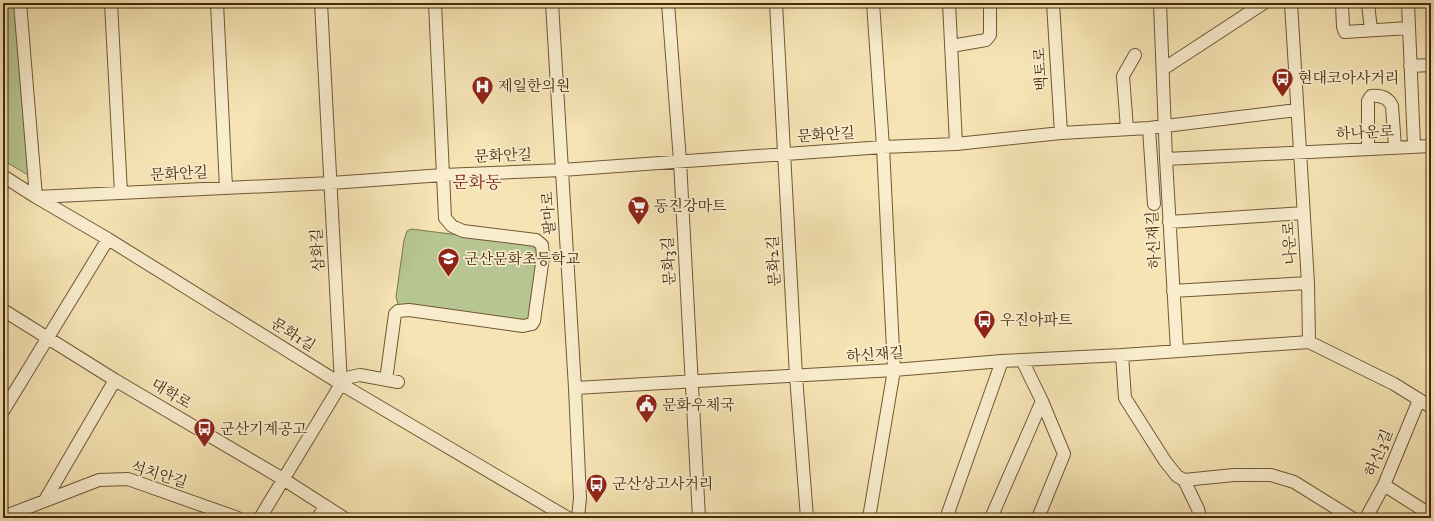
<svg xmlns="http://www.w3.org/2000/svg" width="1434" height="521" viewBox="0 0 1434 521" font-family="'IM FELL DW Pica','Noto Serif KR',serif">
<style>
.green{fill:#b6c591;stroke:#7d784d}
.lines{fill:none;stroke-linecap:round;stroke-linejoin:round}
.minor-casing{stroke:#705834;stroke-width:14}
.minor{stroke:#f9edce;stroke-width:12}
.labels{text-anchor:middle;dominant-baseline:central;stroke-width:3.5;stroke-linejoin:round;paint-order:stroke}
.street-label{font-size:15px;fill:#442a09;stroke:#f9edce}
.poi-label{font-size:15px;fill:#442a09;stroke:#f9edce;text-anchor:start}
.quarter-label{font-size:17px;fill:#7a1f14;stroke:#f9edce}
</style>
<rect width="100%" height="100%" fill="#f6e4b4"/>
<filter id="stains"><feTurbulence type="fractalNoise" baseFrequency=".005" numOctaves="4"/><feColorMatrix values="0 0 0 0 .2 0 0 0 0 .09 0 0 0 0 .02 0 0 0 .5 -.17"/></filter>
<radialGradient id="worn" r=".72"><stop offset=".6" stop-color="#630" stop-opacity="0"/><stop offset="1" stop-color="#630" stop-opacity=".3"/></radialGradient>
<path class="green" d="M7,3H17L28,175L3,160V10Z
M411,229L531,244L539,249L528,321L400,305L398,304L396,297L404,240L407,231Z"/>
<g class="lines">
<defs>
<path id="minor" d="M20,3L36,197L331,183L443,175L562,170L883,147L956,144L1061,133L1149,128L1297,110
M111,3L121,193
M217,3L226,188
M552,3L575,388L580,498L578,518
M668,3L680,161L699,518
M776,3L796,376L807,518
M949,3L956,144
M1053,3L1061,133
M1160,3L1166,159L1177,351
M1291,3L1308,283L1309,342L1394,384L1431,407
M1342,3L1343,27L1345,32L1409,28
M1368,3L1371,30
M1408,3L1414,146
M951,46L986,40L990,35V3
M1410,66L1431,65
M1163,69L1264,3
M1149,128L1154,204
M1127,129L1123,76L1135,55
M1368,149V101L1371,96C1380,95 1388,97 1392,106L1395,147
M1166,159L1431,146
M3,176L36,197L108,239L341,384L568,518
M1169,222L1304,213
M1173,291L1308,283
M3,310L115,380L283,479L344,518
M1122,355L1125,398L1165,461L1177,476L1184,480L1234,475H1271L1294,482L1352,518
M1022,360L1042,401L1064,454L1038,518
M386,380L395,314L398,311L409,310L523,326L532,324L534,321L543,257L542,245L536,240L463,231L452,226L445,218L435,3
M341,384L350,377L360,375L398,382
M575,388L894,370L1002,361L1122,355L1309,342
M3,411L108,239
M1184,480L1198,509L1200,518
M1384,485L1431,515
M45,500L115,380
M948,513L1002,361
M3,517L99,480L128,479L238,518
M260,518L341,384L321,3
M318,518L325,506
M869,518L894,370L883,147L873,3
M991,518L1042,401
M1366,518L1384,485L1419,400"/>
</defs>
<use href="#minor" class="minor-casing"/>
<use href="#minor" class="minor"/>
</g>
<defs>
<symbol id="bus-pin" viewBox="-11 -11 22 30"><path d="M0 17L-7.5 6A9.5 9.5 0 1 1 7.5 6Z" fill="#8f2418" stroke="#f9edce"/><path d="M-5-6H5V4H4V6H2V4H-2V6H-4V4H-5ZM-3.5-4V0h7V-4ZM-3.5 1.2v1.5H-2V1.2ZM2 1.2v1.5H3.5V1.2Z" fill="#fff"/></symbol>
<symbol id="hospital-pin" viewBox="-11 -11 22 30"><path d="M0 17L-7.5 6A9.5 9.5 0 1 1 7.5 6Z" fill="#8f2418" stroke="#f9edce"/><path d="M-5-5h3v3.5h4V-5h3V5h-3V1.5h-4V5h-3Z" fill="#fff"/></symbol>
<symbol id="supermarket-pin" viewBox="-11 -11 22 30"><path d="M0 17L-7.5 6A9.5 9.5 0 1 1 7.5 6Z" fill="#8f2418" stroke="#f9edce"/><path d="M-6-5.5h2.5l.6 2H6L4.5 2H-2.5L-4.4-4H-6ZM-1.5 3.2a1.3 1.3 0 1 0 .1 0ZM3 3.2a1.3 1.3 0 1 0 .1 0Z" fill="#fff"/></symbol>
<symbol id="school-pin" viewBox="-11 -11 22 30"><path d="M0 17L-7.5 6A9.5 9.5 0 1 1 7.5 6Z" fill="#8f2418" stroke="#f9edce"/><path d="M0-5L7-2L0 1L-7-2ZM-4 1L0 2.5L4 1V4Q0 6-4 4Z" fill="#fff"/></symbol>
<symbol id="civic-pin" viewBox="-11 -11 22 30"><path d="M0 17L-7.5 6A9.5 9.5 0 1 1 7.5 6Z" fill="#8f2418" stroke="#f9edce"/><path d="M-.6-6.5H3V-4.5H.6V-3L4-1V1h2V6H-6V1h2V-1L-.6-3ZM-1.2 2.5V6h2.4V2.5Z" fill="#fff"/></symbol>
</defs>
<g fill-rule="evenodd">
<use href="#bus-pin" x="1270" y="66" width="25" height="34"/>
<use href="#hospital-pin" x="470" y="74" width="25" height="34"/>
<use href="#supermarket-pin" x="626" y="194" width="25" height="34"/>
<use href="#school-pin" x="436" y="246" width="25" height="34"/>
<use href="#bus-pin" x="972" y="308" width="25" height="34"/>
<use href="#civic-pin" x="634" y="392" width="25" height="34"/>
<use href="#bus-pin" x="192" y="416" width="25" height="34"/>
<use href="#bus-pin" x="584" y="472" width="25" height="34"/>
</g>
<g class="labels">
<g class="street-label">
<text transform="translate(1041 69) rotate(-93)">백토로</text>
<text transform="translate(1365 133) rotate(-3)">하나운로</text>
<text transform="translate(826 135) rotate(-4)">문화안길</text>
<text transform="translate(503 156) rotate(-2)">문화안길</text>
<text transform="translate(179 174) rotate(-3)">문화안길</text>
<text transform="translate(549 213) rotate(-93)">팔마로</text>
<text transform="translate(1154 240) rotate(-93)">하신재길</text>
<text transform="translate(1290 243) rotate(-93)">나운로</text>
<text transform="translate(318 250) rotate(-93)">삼화길</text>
<text transform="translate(669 261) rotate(-93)">문화3길</text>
<text transform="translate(774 261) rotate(-93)">문화2길</text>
<text transform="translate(293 335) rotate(32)">문화1길</text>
<text transform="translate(875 355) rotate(-4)">하신재길</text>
<text transform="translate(171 394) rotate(31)">대학로</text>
<text transform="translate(1379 453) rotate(-68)">하신3길</text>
<text transform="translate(159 475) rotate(17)">석치안길</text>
</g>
<g class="poi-label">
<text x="1298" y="78">현대코아사거리</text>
<text x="498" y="86">제일한의원</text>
<text x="654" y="206">동진강마트</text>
<text x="464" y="259">군산문화초등학교</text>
<text x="1000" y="320">우진아파트</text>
<text x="662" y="405">문화우체국</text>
<text x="220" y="429">군산기계공고</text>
<text x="612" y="484">군산상고사거리</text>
</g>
<g class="quarter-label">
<text x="477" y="183">문화동</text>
</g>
</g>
<rect width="1434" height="521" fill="none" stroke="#f6e4b4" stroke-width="16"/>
<rect x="4" y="4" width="1426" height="513" fill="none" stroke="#442a09" stroke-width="2"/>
<rect x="8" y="8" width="1418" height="505" fill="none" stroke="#442a09"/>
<rect width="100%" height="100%" filter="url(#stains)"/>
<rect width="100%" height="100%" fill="url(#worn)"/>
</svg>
